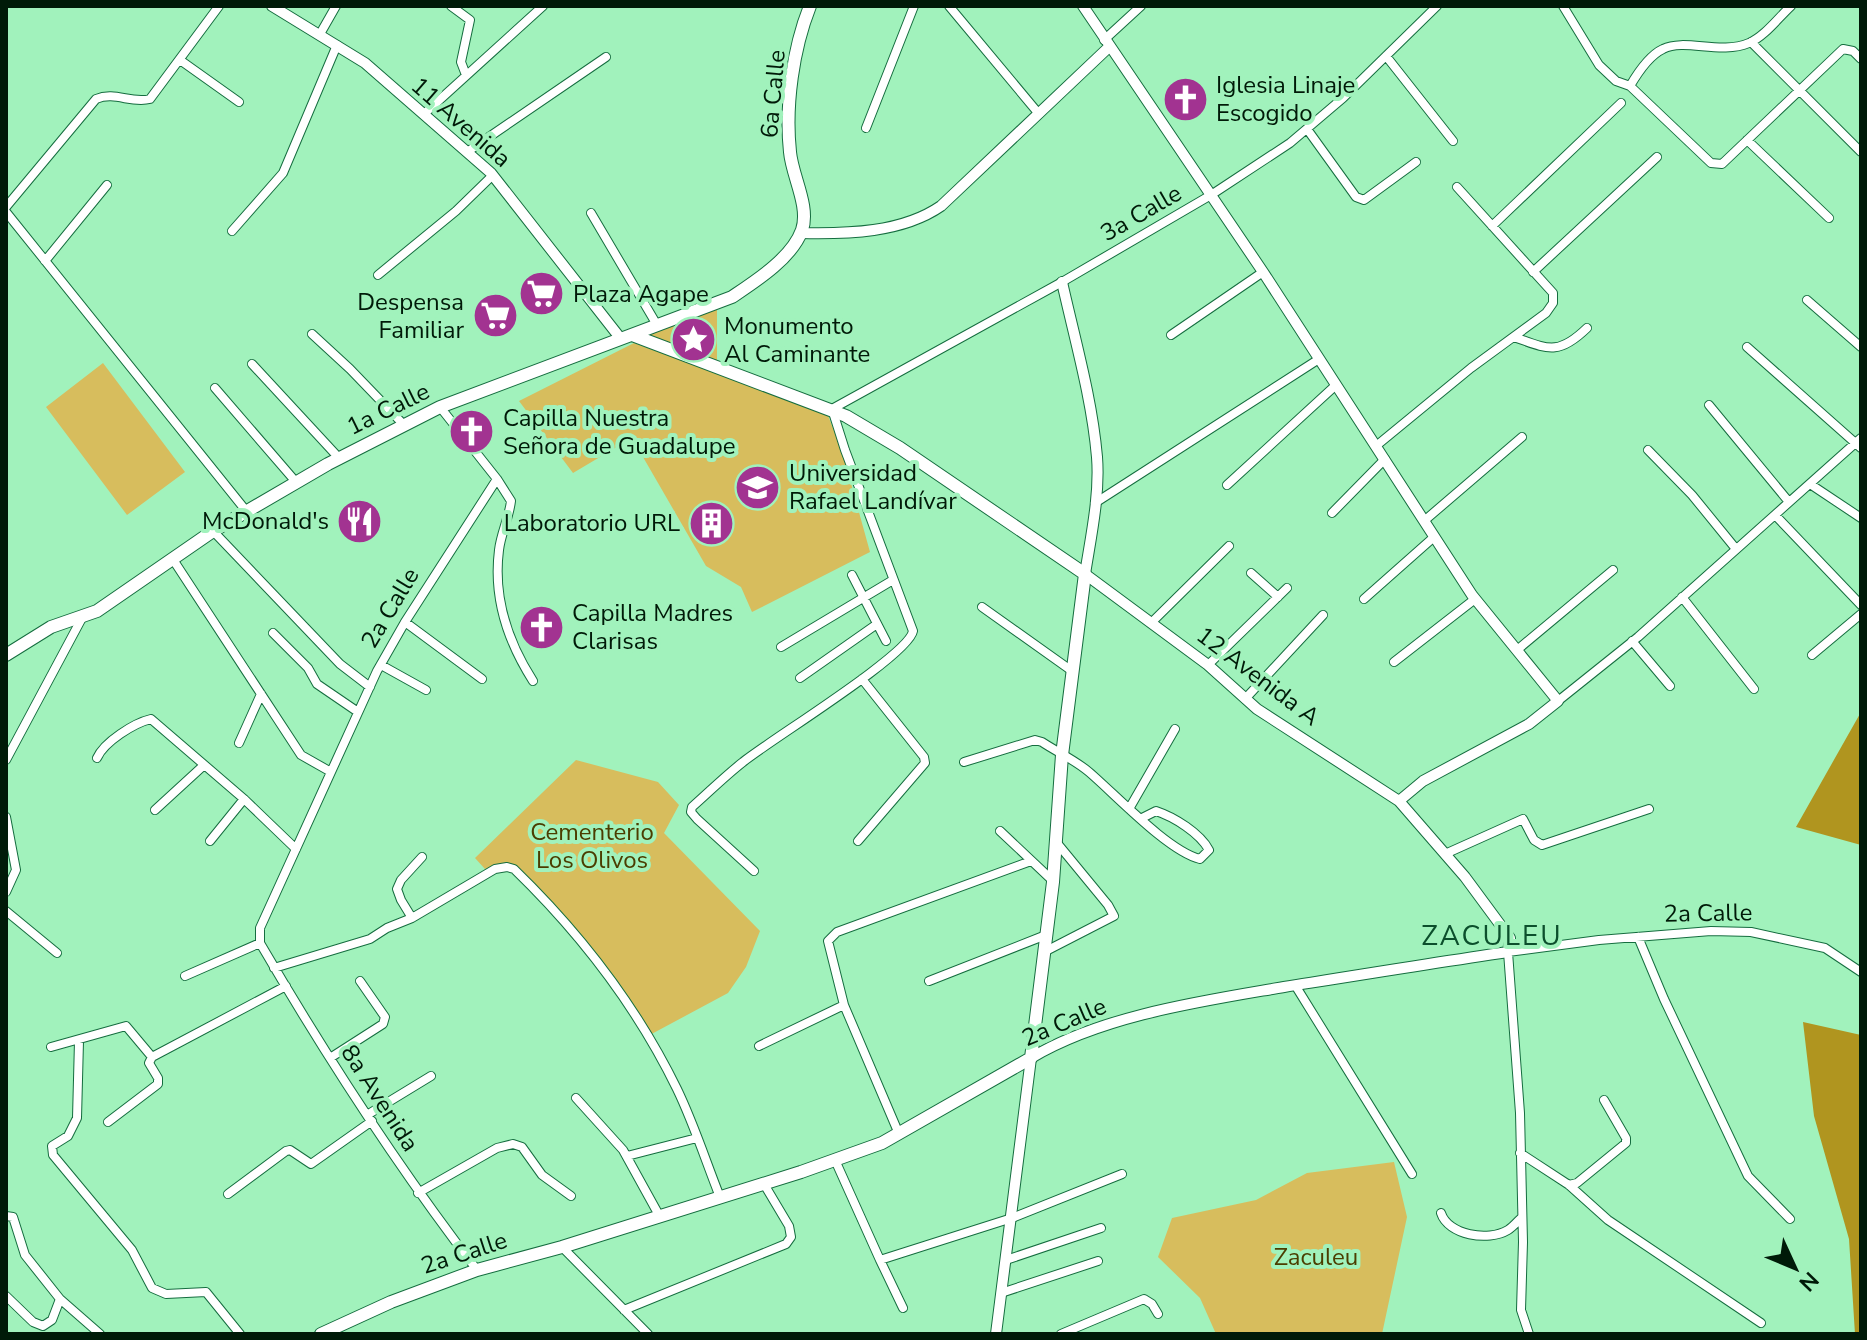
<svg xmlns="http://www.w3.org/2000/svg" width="1867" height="1340" viewBox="0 0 1867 1340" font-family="'Nunito Sans',sans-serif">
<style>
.green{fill:#d7bd5d}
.forest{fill:#b0951f}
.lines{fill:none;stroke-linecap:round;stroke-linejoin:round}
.minor-casing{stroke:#156d3f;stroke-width:10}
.tertiary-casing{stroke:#156d3f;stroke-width:12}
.secondary-casing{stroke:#156d3f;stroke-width:14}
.minor{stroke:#fff;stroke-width:8}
.tertiary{stroke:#fff;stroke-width:10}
.secondary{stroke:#fff;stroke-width:12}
.labels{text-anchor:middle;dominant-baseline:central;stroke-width:8;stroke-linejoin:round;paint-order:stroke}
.poi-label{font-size:24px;fill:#001a08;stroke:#a1f2bc;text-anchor:start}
.street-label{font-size:24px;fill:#001a08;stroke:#a1f2bc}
.park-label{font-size:24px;fill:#4b3d00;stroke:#a1f2bc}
.quarter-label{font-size:28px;letter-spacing:2px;fill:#0c4f2c;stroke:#a1f2bc}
</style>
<rect width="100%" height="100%" fill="#a1f2bc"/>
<path class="green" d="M717,307V366L638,335Z
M634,343L827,413L842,451L870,552L752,612L741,587L706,566L632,438L573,473L519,401Z
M103,363L185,472L127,515L46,407Z
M576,760L658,782L679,805L664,833L760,931L746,967L728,993L646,1037L565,921L506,864L485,869L475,858Z
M1394,1162L1407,1217L1382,1334H1216L1200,1298L1158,1257L1172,1218L1256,1200L1307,1173Z"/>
<path class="forest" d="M1861,712V845L1796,827Z
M1803,1022L1861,1035V1334H1855L1849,1239L1814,1116Z"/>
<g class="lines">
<defs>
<path id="minor" d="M451,6L470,20L461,62L466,75
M949,6L1039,114
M1563,6L1599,65L1616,81L1630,86L1711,163L1722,164L1843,49L1853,51L1861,59
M320,34L336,6
M1104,40L1141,6
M1751,42L1861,152
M1386,56L1453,141
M180,60L239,102
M1630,86C1637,74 1650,55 1663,49C1685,38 1720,55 1749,43C1765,36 1778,18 1791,6
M424,114L543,6
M866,128L914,6
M1307,129L1356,197L1364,200L1416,162
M1747,140L1829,218
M467,152L606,57
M6,207L96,99C115,91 131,104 150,99L219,6
M6,212L247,512
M591,213L657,325
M1492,226L1621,103
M232,231L283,173L337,45
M45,261L107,185
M1533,272L1657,157
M378,275L456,211L493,175
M1807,300L1861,347
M312,334L350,369L404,425
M1171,335L1263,272
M1514,337C1548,349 1558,356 1587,328
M1747,347L1861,448
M252,364L339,458
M215,388L296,482
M1709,405L1789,502
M440,407L497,479L511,501C509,518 501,533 499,550C493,597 508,642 533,681
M1376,446L1471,368L1546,313L1553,303V293L1457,187
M1648,450L1692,495L1736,549
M1810,484L1861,518
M1227,485L1336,385
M1095,503L1319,359
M1332,513L1385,459
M1775,515L1861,605
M1424,521L1522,437
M213,531L340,664L370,687
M172,558L301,755L331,772
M1251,573L1278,597
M852,575L886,641
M1682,597L1754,689
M1364,599L1434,537
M982,607L1072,671
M405,622L482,679
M1151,623L1229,546
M273,633L308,668L317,684L358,712
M1632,641L1670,686
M781,647L893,580
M1517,650L1613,570
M1812,655L1861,614
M1394,662L1475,599
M381,665L426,690
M1208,665L1287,588
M800,678L877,624
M1245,699L1323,615
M1558,701L1638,637L1861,438
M239,743L261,694
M97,758C104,742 134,723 151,719L244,799L296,849
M6,760L82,618
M964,762L1035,740L1042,742C1057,752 1075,760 1089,772C1116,795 1168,851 1200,859L1209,850C1200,833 1174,817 1156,811L1142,818
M1129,809L1175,729
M155,810L203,766
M6,817L16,870L6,892
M1000,831L1053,881
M210,841L244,799
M858,841L925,763L924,757L862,679
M1445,854L1523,819L1534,840L1542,845L1649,809
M754,871L697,819L691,812L692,807C709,792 725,776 743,762C770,740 909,655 913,631L845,450L832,409L1062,282L1211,195L1290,143L1343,98L1437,6
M6,911L57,953
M412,918L401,900L397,889L401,880L422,857
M1638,937L1664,999L1748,1176L1790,1219
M260,943V928L377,671L405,622L497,479
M260,943C326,1056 397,1166 477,1270
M1044,952L1114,916L1108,905L1057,843
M274,968L370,939L387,928L412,918L495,869L507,867L514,869C580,933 637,1007 677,1089C694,1124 706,1162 720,1197
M185,976L260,943
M929,981L1046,935
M1295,985L1412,1174
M79,1041L77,1118L68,1136L52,1146L53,1155L132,1250L152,1288L166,1294L206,1292L240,1334
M759,1046L844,1005
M51,1047L126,1026L152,1057
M330,1058L383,1024L385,1017L360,981
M576,1098L623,1150L660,1217
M367,1115L431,1076
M108,1122L158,1084V1078L149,1063L152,1057L286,986
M899,1134L844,1005L828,941L837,932L1031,861
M1520,1153L1569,1185L1608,1220L1761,1323
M627,1156L697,1138
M835,1160L880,1260L1012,1218L1122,1174
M1569,1185L1577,1183L1626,1143V1138L1604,1100
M418,1193L497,1148L513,1144L522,1147L542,1175L571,1196
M228,1194L286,1151L290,1150L311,1164L372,1121
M1441,1213C1448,1235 1488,1242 1508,1230C1513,1227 1517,1222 1522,1217
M6,1216L13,1217L25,1255L60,1299L52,1320L43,1326L33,1322L6,1296
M562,1247L648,1334
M880,1260L903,1308
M1006,1260L1101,1228
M1001,1293L1098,1261
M60,1299L100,1334
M624,1310L786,1244L791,1237L789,1226L764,1184
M1061,1334L1144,1299L1152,1304L1158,1314
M1529,1334L1521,1310L1523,1242L1520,1113L1508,952L1599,940L1711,931L1751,932L1825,948L1861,972"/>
<path id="tertiary" d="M272,6L365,63L491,173L621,339
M1083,6L1263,272L1472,595L1558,701L1529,724L1423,781L1399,801
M801,233C847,234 902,233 941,206L1109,47
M996,1334L1031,1058C1103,1015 1203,1001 1284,987C1359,975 1433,963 1508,952L1510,938L1465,877L1399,801L1257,709L1208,665L1085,574C1091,536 1100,495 1097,457C1092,399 1075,340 1062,282"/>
<path id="secondary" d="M6,655L51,627L97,611L213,531L328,464L440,407L732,297C756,281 792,258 802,230C810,206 792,176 790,152C785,105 793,49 810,6
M321,1334L391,1302L477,1270L562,1247L801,1172L882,1143L1031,1058L1053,882L1062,755L1085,574L900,448L846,416L632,335"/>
</defs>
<use href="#minor" class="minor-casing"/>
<use href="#tertiary" class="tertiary-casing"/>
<use href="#secondary" class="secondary-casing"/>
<use href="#minor" class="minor"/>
<use href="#tertiary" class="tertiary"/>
<use href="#secondary" class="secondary"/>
</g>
<defs>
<symbol id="church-disc" viewBox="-11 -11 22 22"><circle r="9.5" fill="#a23391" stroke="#a1f2bc"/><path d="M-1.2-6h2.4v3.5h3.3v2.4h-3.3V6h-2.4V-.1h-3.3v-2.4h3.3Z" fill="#fff"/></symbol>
<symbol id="supermarket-disc" viewBox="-11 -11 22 22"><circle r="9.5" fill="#a23391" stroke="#a1f2bc"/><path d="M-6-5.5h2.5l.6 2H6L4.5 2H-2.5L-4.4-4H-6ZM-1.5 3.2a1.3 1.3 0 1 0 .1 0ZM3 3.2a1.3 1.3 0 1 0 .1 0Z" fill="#fff"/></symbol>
<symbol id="sight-disc" viewBox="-11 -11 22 22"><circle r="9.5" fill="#a23391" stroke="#a1f2bc"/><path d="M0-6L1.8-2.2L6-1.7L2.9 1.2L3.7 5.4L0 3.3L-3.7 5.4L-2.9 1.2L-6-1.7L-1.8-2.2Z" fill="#fff"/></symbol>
<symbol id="university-disc" viewBox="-11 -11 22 22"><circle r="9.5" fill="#a23391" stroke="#a1f2bc"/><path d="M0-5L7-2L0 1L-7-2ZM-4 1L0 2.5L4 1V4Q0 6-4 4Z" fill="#fff"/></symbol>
<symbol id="restaurant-disc" viewBox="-11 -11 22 22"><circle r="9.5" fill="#a23391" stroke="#a1f2bc"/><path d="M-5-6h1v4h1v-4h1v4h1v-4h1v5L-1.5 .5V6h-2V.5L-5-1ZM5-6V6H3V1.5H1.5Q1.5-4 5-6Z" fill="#fff"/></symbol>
<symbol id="building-disc" viewBox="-11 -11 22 22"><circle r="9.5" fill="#a23391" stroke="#a1f2bc"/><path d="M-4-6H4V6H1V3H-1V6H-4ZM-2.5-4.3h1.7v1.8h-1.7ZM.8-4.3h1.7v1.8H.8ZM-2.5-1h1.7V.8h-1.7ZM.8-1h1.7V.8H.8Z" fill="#fff"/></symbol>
</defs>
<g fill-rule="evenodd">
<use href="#church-disc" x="1160" y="74" width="51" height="51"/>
<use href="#supermarket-disc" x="516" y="268" width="51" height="51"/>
<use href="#supermarket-disc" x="470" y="290" width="51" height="51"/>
<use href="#sight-disc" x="668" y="314" width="51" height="51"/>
<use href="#church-disc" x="446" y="406" width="51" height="51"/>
<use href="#university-disc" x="732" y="462" width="51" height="51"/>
<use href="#restaurant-disc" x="334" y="496" width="51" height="51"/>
<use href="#building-disc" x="686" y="498" width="51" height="51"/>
<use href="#church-disc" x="516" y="602" width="51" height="51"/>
</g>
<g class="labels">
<g class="poi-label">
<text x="1216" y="85">Iglesia Linaje<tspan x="1216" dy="28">Escogido</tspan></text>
<text x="573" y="294">Plaza Agape</text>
<text x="464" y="302" text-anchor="end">Despensa<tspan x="464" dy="28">Familiar</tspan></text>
<text x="724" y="326">Monumento<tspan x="724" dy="28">Al Caminante</tspan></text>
<text x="503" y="418">Capilla Nuestra<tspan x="503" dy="28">Señora de Guadalupe</tspan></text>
<text x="789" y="473">Universidad<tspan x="789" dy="28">Rafael Landívar</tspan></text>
<text x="329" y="521" text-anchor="end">McDonald's</text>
<text x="680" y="523" text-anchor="end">Laboratorio URL</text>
<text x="572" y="613">Capilla Madres<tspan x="572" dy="28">Clarisas</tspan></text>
</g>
<g class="street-label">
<text transform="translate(773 94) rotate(-85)">6a Calle</text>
<text transform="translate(461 122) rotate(41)">11 Avenida</text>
<text transform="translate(1141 213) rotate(-30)">3a Calle</text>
<text transform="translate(388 409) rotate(-26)">1a Calle</text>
<text transform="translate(390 608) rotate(-59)">2a Calle</text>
<text transform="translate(1258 676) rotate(37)">12 Avenida A</text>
<text transform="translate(1708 913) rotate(-1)">2a Calle</text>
<text transform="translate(1064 1022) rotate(-23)">2a Calle</text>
<text transform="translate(380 1098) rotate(57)">8a Avenida</text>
<text transform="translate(464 1253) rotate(-18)">2a Calle</text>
</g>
<g class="park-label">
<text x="592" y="832">Cementerio<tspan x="592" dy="28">Los Olivos</tspan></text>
<text x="1316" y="1257">Zaculeu</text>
</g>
<g class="quarter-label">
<text x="1492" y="936">ZACULEU</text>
</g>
</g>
<rect width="1867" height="1340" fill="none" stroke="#001a08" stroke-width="16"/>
<g transform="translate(1795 1268) rotate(134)" stroke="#a1f2bc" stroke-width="6" paint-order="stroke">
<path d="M0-6L14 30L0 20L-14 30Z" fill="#001a08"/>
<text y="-12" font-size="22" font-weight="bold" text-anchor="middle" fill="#001a08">N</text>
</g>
</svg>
